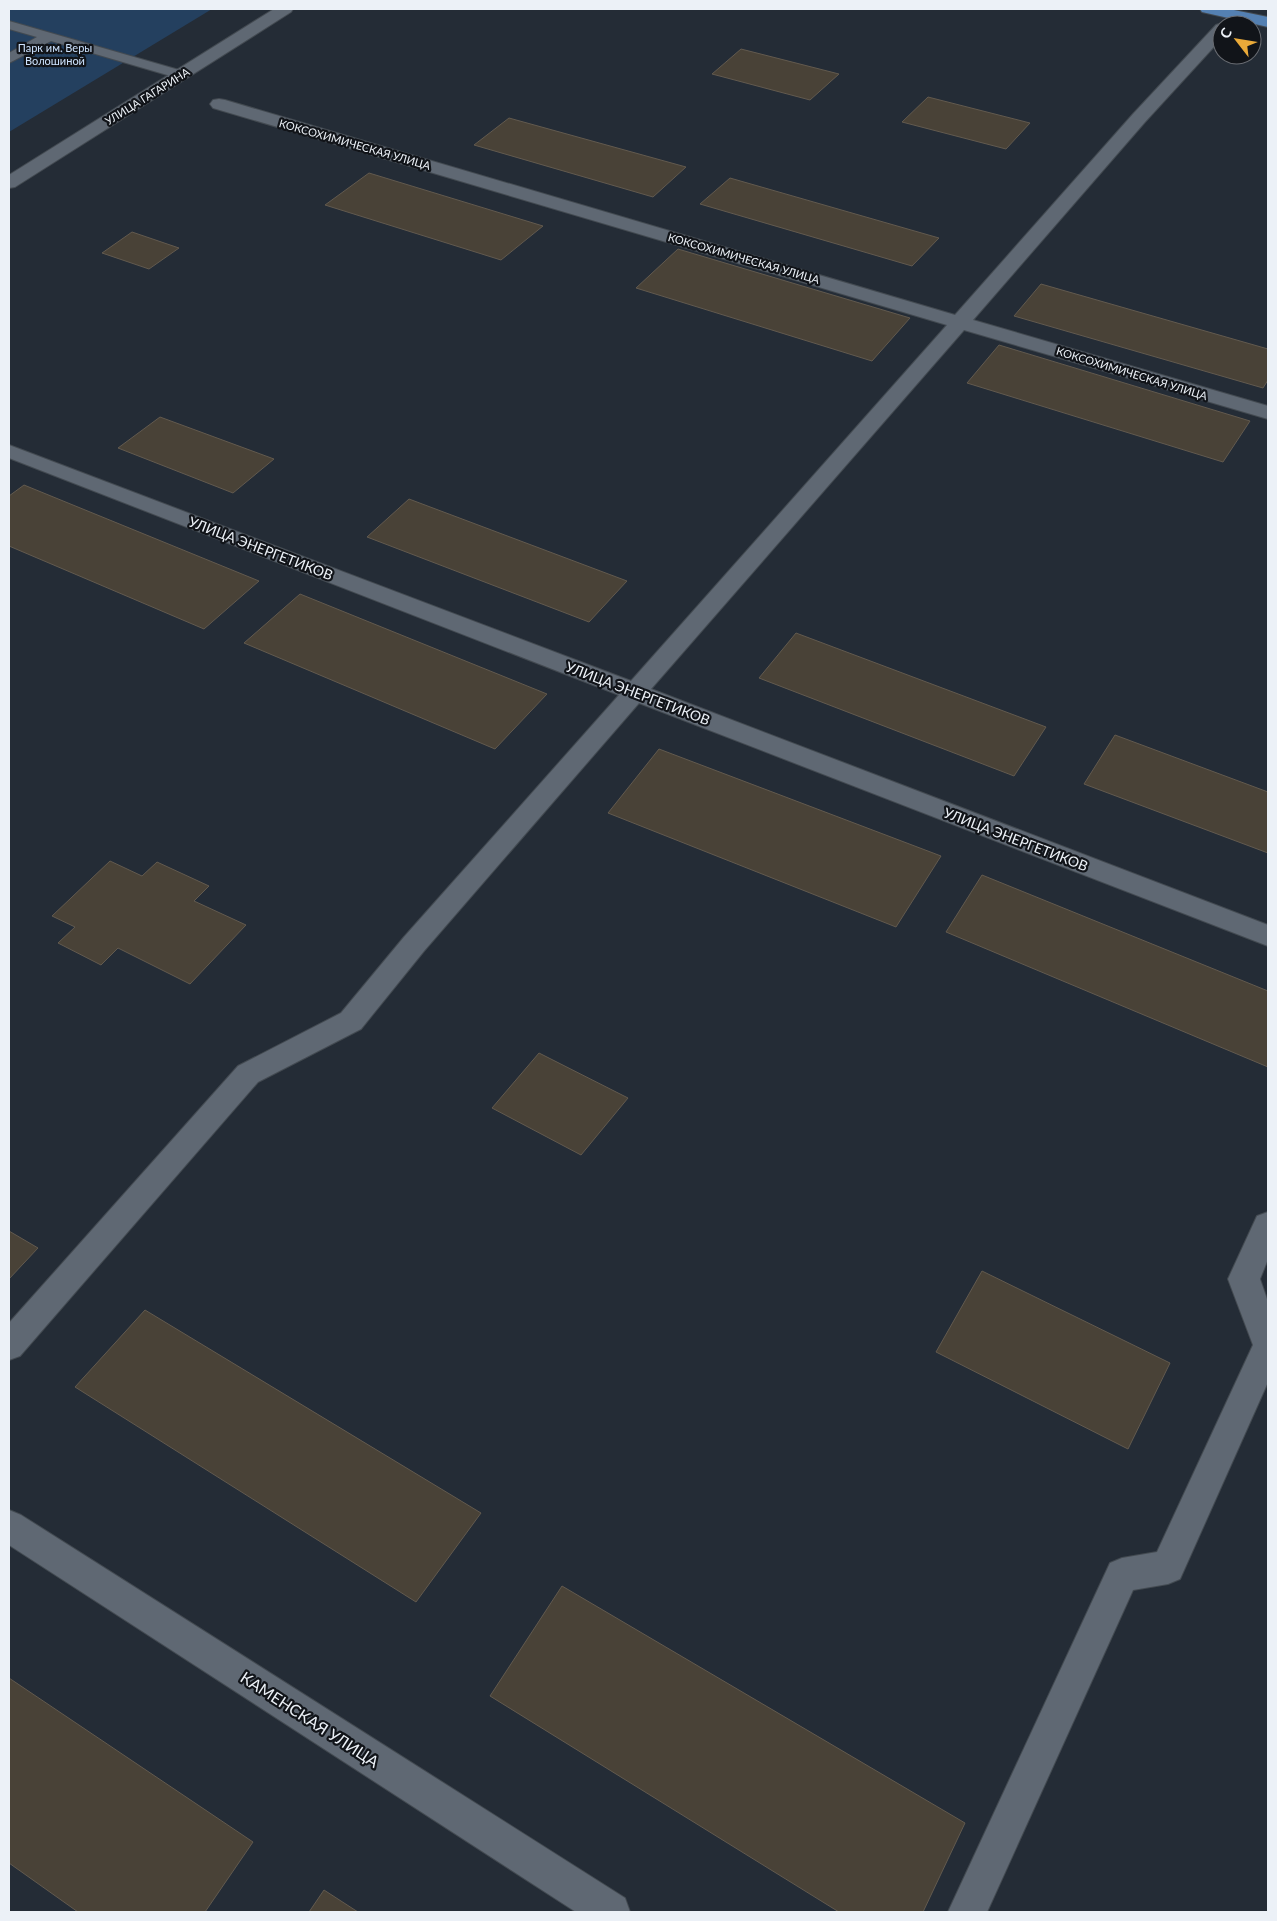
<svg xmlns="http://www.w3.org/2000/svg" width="1277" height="1921" viewBox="0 0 1277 1921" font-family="Lato,sans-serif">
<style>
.green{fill:#24405f}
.building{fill:#494237;stroke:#625a4f}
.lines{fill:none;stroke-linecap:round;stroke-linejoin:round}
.lane-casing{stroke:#434a51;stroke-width:2}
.street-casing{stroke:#434a51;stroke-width:2}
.secondary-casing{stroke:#434a51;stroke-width:2}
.primary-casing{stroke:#434a51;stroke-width:2}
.lane{fill:#5f6873;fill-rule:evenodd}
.street{fill:#5f6873;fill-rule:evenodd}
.secondary{fill:#5f6873;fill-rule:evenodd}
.primary{fill:#5480b2;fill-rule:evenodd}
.labels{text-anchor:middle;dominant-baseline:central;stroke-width:4.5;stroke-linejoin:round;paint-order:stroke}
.far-park-label{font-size:11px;fill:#cde3fe;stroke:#111419}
.far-street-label{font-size:11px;fill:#ecf1f7;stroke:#111419}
.street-label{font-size:14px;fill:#ecf1f7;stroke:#111419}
.near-street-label{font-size:16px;fill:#ecf1f7;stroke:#111419}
</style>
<rect width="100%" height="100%" fill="#242c36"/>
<path class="green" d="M9,9H212L9,132Z"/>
<path class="building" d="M741,49L839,74L810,100L712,74Z
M928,97L1030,123L1006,149L902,122Z
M509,118L686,167L653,197L474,145Z
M369,173L543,226L501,260L325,205Z
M730,178L939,238L912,266L700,204Z
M132,232L179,248L149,269L102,253Z
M678,249L910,318L872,361L636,288Z
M1041,284L1268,349V380L1263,388L1014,316Z
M999,345L1250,421L1223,462L967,383Z
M160,417L274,459L233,493L118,448Z
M24,485L259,581L204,629L9,546V496Z
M409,499L627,581L589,622L367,537Z
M300,594L547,694L495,749L244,643Z
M796,633L1046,727L1014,776L759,678Z
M1115,735L1268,792V853L1084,784Z
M659,749L941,856L896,927L608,813Z
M110,861L142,876L157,862L209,886L194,901L246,925L190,984L118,948L101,965L58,943L75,927L52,916Z
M982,875L1268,991V1067L946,932Z
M539,1053L628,1098L581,1155L492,1108Z
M9,1231L38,1248L9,1279Z
M982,1271L1170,1363L1128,1449L936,1352Z
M145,1310L481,1513L416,1602L75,1387Z
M562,1586L965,1823L923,1912H839L490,1696Z
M9,1678L253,1842L205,1912H78L9,1863Z
M324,1890L358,1912H309Z"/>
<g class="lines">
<defs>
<path id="lane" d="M9,21L186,72L188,75L186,78L181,79L51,41L9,63V53L37,37L9,29Z"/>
<path id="street" d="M1222,23L1228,25H1222V38L1145,122L973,320L1268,406V419L964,330L651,689L1268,925V946L639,703L424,951L361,1029L258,1082L20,1356L9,1360V1323L238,1066L341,1013L404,937L619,695L9,458V445L631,681L947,325L213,108L210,104L213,100L219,99L225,100L955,315L1133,114L1216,25Z
M1268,1212V1259L1260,1279L1268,1302V1382L1180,1579L1168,1584L1133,1590L987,1912H948L1110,1563L1122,1558L1157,1552L1253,1345L1228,1279L1257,1216Z"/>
<path id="secondary" d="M274,9H293L291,12L15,187L9,188V175Z
M9,1510L21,1515L625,1898L630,1912H576L9,1545Z"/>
<path id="primary" d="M1200,9H1229L1268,17V27L1202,12Z"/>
</defs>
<use href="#lane" class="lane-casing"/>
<use href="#street" class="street-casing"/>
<use href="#secondary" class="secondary-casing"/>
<use href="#primary" class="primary-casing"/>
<use href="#lane" class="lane"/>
<use href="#street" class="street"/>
<use href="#secondary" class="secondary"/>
<use href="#primary" class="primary"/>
</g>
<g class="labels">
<g class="far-park-label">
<text x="55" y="47">Парк им. Веры<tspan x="55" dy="13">Волошиной</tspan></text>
</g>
<g class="far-street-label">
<text transform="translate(147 96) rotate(-32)">УЛИЦА ГАГАРИНА</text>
<text transform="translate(355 144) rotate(16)">КОКСОХИМИЧЕСКАЯ УЛИЦА</text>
<text transform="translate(744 258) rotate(16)">КОКСОХИМИЧЕСКАЯ УЛИЦА</text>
<text transform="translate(1132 373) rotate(17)">КОКСОХИМИЧЕСКАЯ УЛИЦА</text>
</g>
<g class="street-label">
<text transform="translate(261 548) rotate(21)">УЛИЦА ЭНЕРГЕТИКОВ</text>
<text transform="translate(638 693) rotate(21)">УЛИЦА ЭНЕРГЕТИКОВ</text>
<text transform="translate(1016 839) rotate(21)">УЛИЦА ЭНЕРГЕТИКОВ</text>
</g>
<g class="near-street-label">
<text transform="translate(310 1719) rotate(33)">КАМЕНСКАЯ УЛИЦА</text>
</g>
</g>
<rect width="1277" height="1921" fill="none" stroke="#ecf1f7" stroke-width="20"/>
<g transform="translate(1237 40) rotate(301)"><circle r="24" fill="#111419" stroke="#696c72"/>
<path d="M0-4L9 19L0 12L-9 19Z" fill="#eaaa39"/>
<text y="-8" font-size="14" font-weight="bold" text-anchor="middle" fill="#ecf1f7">С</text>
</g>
</svg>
